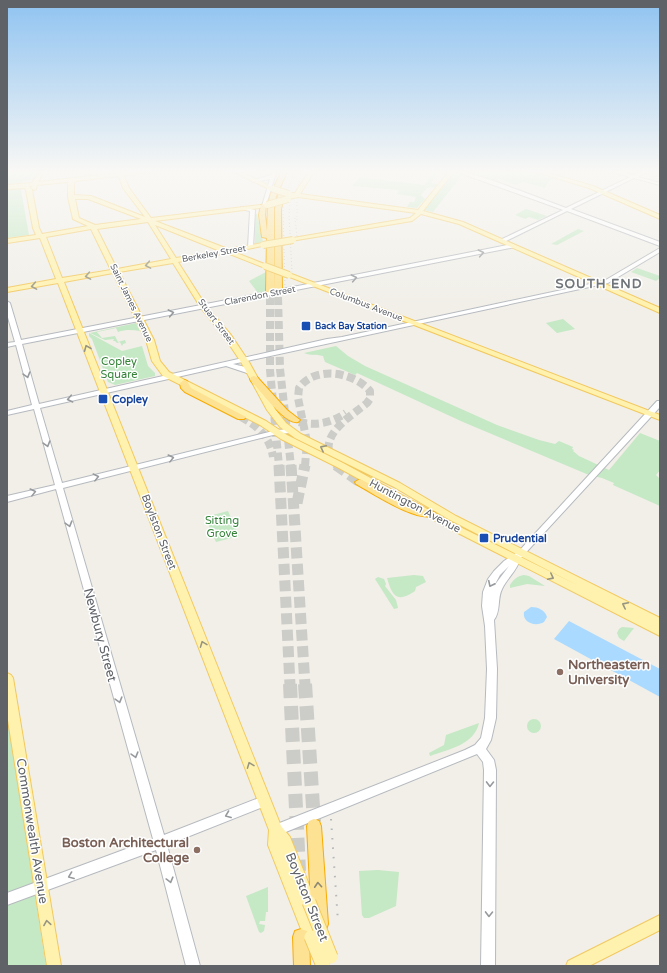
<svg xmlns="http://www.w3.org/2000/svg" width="667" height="973" viewBox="0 0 667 973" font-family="'Varela Round',sans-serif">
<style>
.green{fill:#c5e8c5}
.water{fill:#aadaff}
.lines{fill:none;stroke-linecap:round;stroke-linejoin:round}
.highway-tunnel-far3{stroke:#ccccc8;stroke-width:6;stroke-dasharray:6 3;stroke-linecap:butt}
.highway-tunnel-far2{stroke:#ccccc8;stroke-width:8;stroke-dasharray:8 4;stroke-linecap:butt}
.highway-tunnel-far1{stroke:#ccccc8;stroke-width:11;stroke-dasharray:11 5.5;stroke-linecap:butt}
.highway-tunnel{stroke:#ccccc8;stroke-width:14;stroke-dasharray:14 8;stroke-linecap:butt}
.secondary-casing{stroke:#b6babf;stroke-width:2}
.primary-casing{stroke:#f2c960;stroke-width:2}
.highway-casing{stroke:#f9ab00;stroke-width:2}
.secondary{fill:#fff;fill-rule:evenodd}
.primary{fill:#fff2af;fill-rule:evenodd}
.highway{fill:#fde293;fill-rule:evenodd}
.rail-far1{stroke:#b6b7b8;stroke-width:1;stroke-dasharray:0.5 3;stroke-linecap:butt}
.rail{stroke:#b6b7b8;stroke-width:2;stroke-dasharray:1.5 8;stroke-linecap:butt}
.primary-bridge-far1-casing{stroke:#f2c960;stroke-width:8;stroke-linecap:butt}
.primary-bridge-casing{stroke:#f2c960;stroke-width:15;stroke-linecap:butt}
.primary-bridge-far1{stroke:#fff2af;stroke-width:6}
.primary-bridge{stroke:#fff2af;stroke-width:13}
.oneway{stroke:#979a9d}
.oneway2{stroke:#979581}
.oneway3{stroke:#8e8975}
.transit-dot{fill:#1a4fb4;stroke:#fff;stroke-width:1.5}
.education-dot{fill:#8d6e63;stroke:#fff;stroke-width:1.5}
.labels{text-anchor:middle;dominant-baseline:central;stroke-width:3;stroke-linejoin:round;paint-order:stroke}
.far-street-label{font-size:9px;fill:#5f6368;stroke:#fff}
.far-transit-label{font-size:9px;font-weight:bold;fill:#164399;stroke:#fff;text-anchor:start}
.park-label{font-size:11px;fill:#348238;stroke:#fff}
.transit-label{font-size:11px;font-weight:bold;fill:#164399;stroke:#fff;text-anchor:start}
.street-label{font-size:11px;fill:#5f6368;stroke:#fff}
.far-district-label{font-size:13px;font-weight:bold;letter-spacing:1px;fill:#70757a;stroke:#fff}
.near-street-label{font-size:13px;fill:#5f6368;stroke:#fff}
.near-education-label{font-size:13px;font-weight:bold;fill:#785e54;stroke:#fff;text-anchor:start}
</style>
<rect width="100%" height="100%" fill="#f1efe8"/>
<path class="green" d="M7,170H38L30,180L7,185Z
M404,170L438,173L431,183L438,184L435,187L427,188L421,195L425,199L417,208L407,207L410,202H414L416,197L397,194L399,190L352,186L360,177L425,185L431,174Z
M468,170H524L554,179L549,181L545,188L523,182L516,185L499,179L493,181L467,171Z
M455,172L463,174L433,212L424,210Z
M17,188L21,189V190L29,235L7,238V190Z
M526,209L547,216L538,220L529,217L525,219L515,215Z
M255,214H257L263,242L255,244Z
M578,229L584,231L557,245L551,244Z
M637,268L660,276V278L656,281L631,272Z
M266,272L265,292L258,293L249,281Z
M563,319L575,329L557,333L546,323Z
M136,323L140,331C133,330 126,329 118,332L116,328L97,332L102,338L115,336L118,342L125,340L126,343L123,344L122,346L120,342L117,343L115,341H113L114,339L105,340L90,333Z
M89,333L122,351L142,346L148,366L155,373V376L115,385L108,382L92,339L89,336Z
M336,346L348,356L365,366L497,425L539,440L555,444L559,441L573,447L572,449L574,450L573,451L579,456L609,470L640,433L660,441V470L656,475L660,479V506L613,485L614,483L602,478L589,475L463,422L357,373L355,375L325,362L323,356C316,354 312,356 304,353Z
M228,511L239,536L216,542L205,517Z
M414,575L423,576L426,582L416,587L415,591C396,604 392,595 387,578Z
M524,575L529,576L545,586L527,584L510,588V585C513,580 517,576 524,575Z
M378,577L384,579L386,584L385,586L396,600L398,608L394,609L375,579Z
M622,627L634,628L624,641L619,638L617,633L619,629Z
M7,716L46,966H7Z
M527 726a7 7 0 1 1 14 0a7 7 0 1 1-14 0Z
M479,723C474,745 449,749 430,756L429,753L444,745L446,735Z
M378,870L399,872L396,906L369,918H364L362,915L359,871Z
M268,887V912H266L265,921H260L259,924L265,925L264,931L261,933L259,932L246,896Z"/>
<path class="water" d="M531,607C538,607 545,610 547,617L544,622C536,627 522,623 524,612Z
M569,621L660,669V697L554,639Z"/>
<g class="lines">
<path class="highway-tunnel-far3" d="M278,290V298
M270,291V298"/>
<path class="highway-tunnel-far2" d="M270,297V370L279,466
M278,297L280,369L291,466
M241,417C258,426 270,437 273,457
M299,422C316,426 331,423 346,413
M305,466L307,442L298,398L299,388C315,365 354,372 370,391V399L367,403C349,418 312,438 337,466"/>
<path class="highway-tunnel-far1" d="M279,465L290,685
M291,465L305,685
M336,465L360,482
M297,503L305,465"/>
<path class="highway-tunnel" d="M290,684L299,871
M305,684L314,822"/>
<defs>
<path id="secondary" d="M273,170H277L266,205L262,206L270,179L254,182L252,181L271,175Z
M452,170H459L497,182L566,208L630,177L606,170H614L633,175L644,170H650L638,177L660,183V185L634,178L571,209L660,242V246L567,211L504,242H500V240L563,210Z
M241,207L255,210L253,248L248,247L250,211L241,209Z
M513,244L516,246L515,247L22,344L39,404L327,339L342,337L604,281L660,248V252L608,283L233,364C241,366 248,367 253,372L250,374L226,366L40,408L62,483L277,430L290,429L294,431L290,433L277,434L63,488L164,835L264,796L268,797L270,801L268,805L167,845L200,966H186L156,850L7,905V893L153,839L56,489L7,502V496L55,485L34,409L7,415V411L32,405L16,345L7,347V343L15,342L7,314V301L10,303L21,340Z
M657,401H660V407L520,559C517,571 507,578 502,589C497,599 501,611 494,620L497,669L496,718L491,740L486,749L494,760L496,770L495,966H481L484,770L483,762L477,754L276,836L272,834L270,830L272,826L465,750L475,745L481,738L485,718L487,669L485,626L482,606L483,592L488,579L494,571L504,561L519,551ZM509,566L494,586L500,575Z"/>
<path id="primary" d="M40,170H45L38,182L118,173L117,170H122L123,173L146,170H165L124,176L129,188L151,218L269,204L270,205L267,207L155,221L228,249L263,243L266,245L234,252L267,265L268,266L265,268L227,253L178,262L206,306L231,335L249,362L275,409L286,423L301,434L400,483L456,516L660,618V636L458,533L337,467L281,439L260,425L163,376L152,361L146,340L113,273L64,282L281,826L290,837L316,902L314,907L309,909L307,908L318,937L316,942L311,944L306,942L268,845L269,830L58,283L7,292V288L56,279L40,238L7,243V239L36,235L33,228L26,190L25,188L7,189V185L32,183ZM119,176L123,188L145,217L91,196L74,195V183L76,181ZM68,182V197L73,219L88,226L42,234L39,228L32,190L29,186H32L31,188L34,190L36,189L37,185ZM75,199H88L141,219L95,225L79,218ZM148,222L171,259L117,269L97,229ZM155,225L220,251L176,258ZM91,229L111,270L62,278L46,237ZM173,263L201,308L225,338L241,362L267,410L280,427L295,438L394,487L450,520L577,585L464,529L343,463L287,435L266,421L169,372L160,361L154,340L119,272Z
M230,170H237L276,189L271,190Z
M310,170H315L300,194L418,210L450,170H455L423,211L463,222L660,308V313L459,224L421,214L412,221L291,241L290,240L293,238L410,218L416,213L298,197L289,199V197L291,196L287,195V193H295Z
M530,170H538L593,186L660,215V219L589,188Z
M289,273L660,415V420L287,276V274Z
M7,673L11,675L13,678L61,966H47L7,714Z
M660,915V930L589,966H566L568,961Z"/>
<path id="highway" d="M282,170H288L276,196L274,207V291L270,293L266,291L267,238L262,237L259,215L261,205L266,204L265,215L267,231L268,207L270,196Z
M282,190L285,192L281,209L282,290L278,292L274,290L275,209L279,192Z
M254,376L257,377L287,410L300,420L298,422C285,425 260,390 251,381L250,379L251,377Z
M184,380L187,381L191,388L246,417L244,419H238L185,392L181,388L180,383Z
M360,479L417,509L430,510L435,513C425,528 369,491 356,484L355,482Z
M314,819L319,821L321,826L328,924L326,930L320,932L314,930L312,924L307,826L309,821Z
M301,929L307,931L309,937L310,966H294L293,937L295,931Z"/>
</defs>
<use href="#secondary" class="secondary-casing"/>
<use href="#primary" class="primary-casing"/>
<use href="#highway" class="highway-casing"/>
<use href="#secondary" class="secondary"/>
<use href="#primary" class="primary"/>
<use href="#highway" class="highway"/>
<path class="rail-far1" d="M298,185L304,170
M290,202L289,215L292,272
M297,202V222
M295,218L297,236
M285,288L283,207L287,191L296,170"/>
<path class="rail" d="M331,819L338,922"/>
<defs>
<path id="primary-bridge-far1" d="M273,189L289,194
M267,205L288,199
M263,245L293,240
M265,266L289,275"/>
<path id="primary-bridge" d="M309,902L331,957
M311,937L323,966"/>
</defs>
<use href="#primary-bridge-far1" class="primary-bridge-far1-casing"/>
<use href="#primary-bridge" class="primary-bridge-casing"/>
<use href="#primary-bridge-far1" class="primary-bridge-far1"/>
<use href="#primary-bridge" class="primary-bridge"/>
</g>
<defs><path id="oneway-chevron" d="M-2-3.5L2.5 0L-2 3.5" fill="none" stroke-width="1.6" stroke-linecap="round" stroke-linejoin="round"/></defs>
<g class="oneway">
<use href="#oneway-chevron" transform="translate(481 253) rotate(-11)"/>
<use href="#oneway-chevron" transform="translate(354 278) rotate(-11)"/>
<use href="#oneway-chevron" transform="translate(171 313) rotate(-11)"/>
<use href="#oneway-chevron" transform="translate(27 375) rotate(74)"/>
<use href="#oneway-chevron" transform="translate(70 399) rotate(168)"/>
<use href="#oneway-chevron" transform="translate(47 444) rotate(74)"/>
<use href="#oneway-chevron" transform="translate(171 458) rotate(-14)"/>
<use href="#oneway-chevron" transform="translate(96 477) rotate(-14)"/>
<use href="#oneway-chevron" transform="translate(33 492) rotate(-14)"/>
<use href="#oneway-chevron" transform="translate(69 524) rotate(74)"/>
<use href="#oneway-chevron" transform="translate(491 584) rotate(116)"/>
<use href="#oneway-chevron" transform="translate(119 700) rotate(74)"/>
<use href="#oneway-chevron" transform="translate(135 755) rotate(74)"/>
<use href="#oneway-chevron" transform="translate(490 784) rotate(91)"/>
<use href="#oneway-chevron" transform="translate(228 815) rotate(159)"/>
<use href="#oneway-chevron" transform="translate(71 876) rotate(159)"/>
<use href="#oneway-chevron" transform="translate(170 880) rotate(75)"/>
<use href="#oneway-chevron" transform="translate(489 914) rotate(91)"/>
</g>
<g class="oneway2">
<use href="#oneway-chevron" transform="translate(148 265) rotate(170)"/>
<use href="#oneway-chevron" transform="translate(88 276) rotate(170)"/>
<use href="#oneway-chevron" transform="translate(34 286) rotate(170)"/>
<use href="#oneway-chevron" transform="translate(87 348) rotate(-112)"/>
<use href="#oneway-chevron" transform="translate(323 448) rotate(-153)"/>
<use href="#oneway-chevron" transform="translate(551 577) rotate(27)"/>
<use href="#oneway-chevron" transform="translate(625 605) rotate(-153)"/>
<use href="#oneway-chevron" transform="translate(203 644) rotate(-111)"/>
<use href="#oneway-chevron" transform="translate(250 765) rotate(-111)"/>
<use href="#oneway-chevron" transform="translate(47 923) rotate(-99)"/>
</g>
<use class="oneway3" href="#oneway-chevron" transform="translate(318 885) rotate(-94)"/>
<linearGradient id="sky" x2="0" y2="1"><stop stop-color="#8fc3f1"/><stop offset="0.56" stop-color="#f9f8f5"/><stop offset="1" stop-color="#f9f8f5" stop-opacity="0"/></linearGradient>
<rect width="667" height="306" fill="url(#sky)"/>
<g class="transit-dot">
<rect x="301" y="321" width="10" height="10" rx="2"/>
<rect x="98" y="394" width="10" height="10" rx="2"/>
<rect x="479" y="533" width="10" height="10" rx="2"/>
</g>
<g class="education-dot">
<circle cx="560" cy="672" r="4"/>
<circle cx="197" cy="850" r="4"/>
</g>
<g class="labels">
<g class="far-street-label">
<text transform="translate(214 254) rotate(-10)">Berkeley Street</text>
<text transform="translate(260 296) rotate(-11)">Clarendon Street</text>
<text transform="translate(131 303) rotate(64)">Saint James Avenue</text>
<text transform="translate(366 305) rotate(21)">Columbus Avenue</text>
<text transform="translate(216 322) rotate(53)">Stuart Street</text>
</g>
<g class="far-transit-label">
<text x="315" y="326">Back Bay Station</text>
</g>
<g class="park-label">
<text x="119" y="361">Copley<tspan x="119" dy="13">Square</tspan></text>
<text x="222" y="520">Sitting<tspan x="222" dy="13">Grove</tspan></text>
</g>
<g class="transit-label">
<text x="112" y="399">Copley</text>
<text x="493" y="538">Prudential</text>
</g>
<g class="street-label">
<text transform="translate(415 506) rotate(28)">Huntington Avenue</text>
<text transform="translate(159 532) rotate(69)">Boylston Street</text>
</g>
<g class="far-district-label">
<text x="599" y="284">SOUTH END</text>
</g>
<g class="near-street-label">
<text transform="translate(100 635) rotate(75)">Newbury Street</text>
<text transform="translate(32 831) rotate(81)">Commonwealth Avenue</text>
<text transform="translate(307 897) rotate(68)">Boylston Street</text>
</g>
<g class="near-education-label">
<text x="568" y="665">Northeastern<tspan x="568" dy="15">University</tspan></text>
<text x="189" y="843" text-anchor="end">Boston Architectural<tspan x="189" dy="15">College</tspan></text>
</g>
</g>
<rect width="667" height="973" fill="none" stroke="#5f6368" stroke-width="16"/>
</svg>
